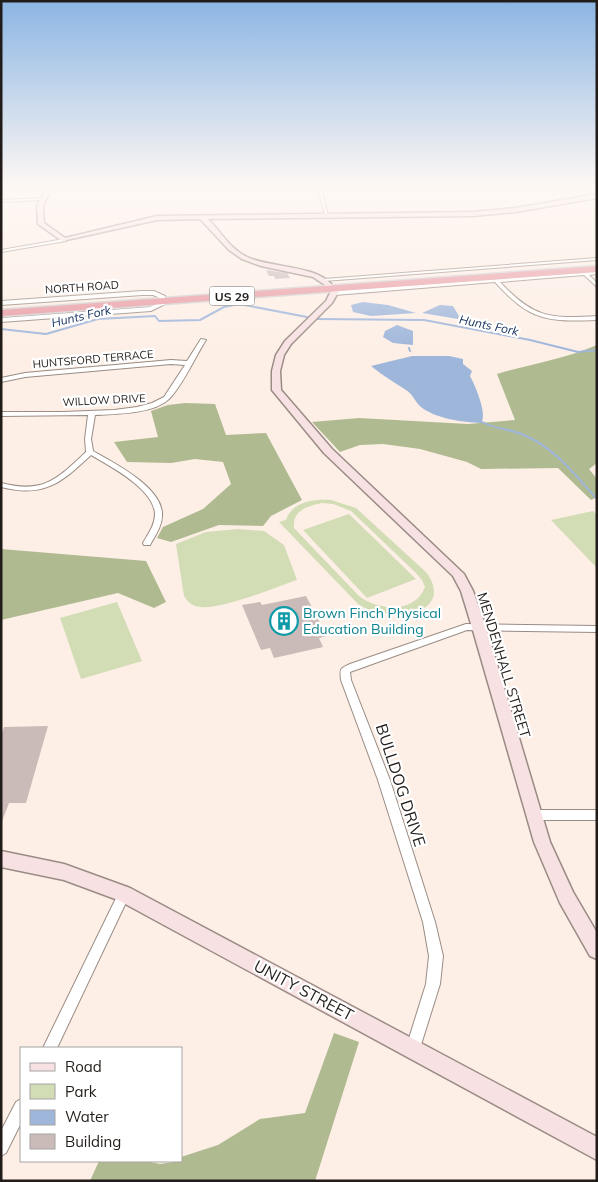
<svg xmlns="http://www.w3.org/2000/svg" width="598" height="1182" viewBox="0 0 598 1182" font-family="Mulish,sans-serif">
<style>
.green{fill:#d2dcb5;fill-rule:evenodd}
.forest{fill:#afba90}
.water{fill:#9fb6db}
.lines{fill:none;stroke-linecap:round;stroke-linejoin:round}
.stream-far1{stroke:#9fb6db;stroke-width:1}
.stream{stroke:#9fb6db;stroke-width:2}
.building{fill:#cabab8}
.street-casing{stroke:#998c84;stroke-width:2}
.secondary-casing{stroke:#998c84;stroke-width:3}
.highway-casing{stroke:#d3d2d1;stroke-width:3}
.street{fill:#fff;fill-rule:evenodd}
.secondary{fill:#f8e1e3;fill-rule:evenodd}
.highway{fill:#e89aa3;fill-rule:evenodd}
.labels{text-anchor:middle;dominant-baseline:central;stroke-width:4.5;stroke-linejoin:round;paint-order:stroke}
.far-street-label{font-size:11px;fill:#211c19;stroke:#fff}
.shield{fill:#fff;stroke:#64605e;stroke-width:1}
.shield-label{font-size:12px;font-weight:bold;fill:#211c19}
.far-water-label{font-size:12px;font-style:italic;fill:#173260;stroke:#fff}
.culture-label{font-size:14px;fill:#0d838f;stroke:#fff;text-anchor:start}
.street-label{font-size:14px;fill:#211c19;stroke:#fff}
.near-street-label{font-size:16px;fill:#211c19;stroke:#fff}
</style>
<rect width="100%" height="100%" fill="#fdefe6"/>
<path class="green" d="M331,500L356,508L427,573C456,616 387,624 358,604L279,522L286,520C292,501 315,499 331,500ZM322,503L333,504L351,511L415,572L422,580L425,587C415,614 379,611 359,596L294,528C292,511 307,506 322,503Z
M593,511L597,515V568L551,520Z
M349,514L416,579L367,598L303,530Z
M238,529L264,531L284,545L297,580C276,587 214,613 195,606C190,604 187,601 184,596L176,544L206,532Z
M117,602L142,661L81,679L60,618Z"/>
<path class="forest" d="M597,345V463L589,469L597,479V497L591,500L558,468L481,469L467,462L420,449L383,444L360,445L340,452L312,422L359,418L468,424L515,420L497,374C530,364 565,359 597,345Z
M185,403L215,404L226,435L266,433L302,500L271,516L263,526L219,525L171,542L157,538L163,527L203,509L231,484L223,462L195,459L171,463L127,462L114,442L158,437L151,411L168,405Z
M1,549L146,561L166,602L154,608L118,593L1,620Z
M334,1033L359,1042L315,1181H90L99,1161H145L160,1164L181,1161V1157L218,1145L260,1119L305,1113Z"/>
<path class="water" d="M363,302L388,305L416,313L371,316L353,312L351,305Z
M440,305L453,306L459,316L458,319L422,313Z
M397,325L413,331V345L393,343L383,337L385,331Z
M412,356H449L463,359V364L472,371L470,376C475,385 488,415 481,423C463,422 436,419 421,407C415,402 413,394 406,390C394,382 382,375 371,366Z"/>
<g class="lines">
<path class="stream-far1" d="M1,189L45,186"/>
<path class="stream" d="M317,319L424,320L530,340L578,352L597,350
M1,329L46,334L98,319L155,316L159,321L200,320L224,307L239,304L307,317
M409,348L410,351
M480,421C494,429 510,429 524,435C555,448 575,475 597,499"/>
</g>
<path class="building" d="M266,270L287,273L290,278L275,279L274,276H269Z
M306,596L327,636L319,638L323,647L274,658L270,648L261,650L242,605L260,602L262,605Z
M48,726L26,803H9L1,824V736L4,727Z"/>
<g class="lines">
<defs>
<path id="street" d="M317,186H321L328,216L325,215Z
M43,198L42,200L1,202V200Z
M64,239L66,241L1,252V250Z
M597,258V260L324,281L322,280L324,279Z
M597,272V274L589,275L597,283V287L584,275L500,282C533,318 550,319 597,316V320C547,322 530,321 495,282L335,295L332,293L335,291Z
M142,291H154L165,296V304L151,311L1,322V318L150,307L159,303L160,298L153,295H142L1,305V301Z
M201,339L206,340C195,357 183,385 169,399C153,414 116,414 95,415L91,439L93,451C114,463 164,488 162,516C162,526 155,536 150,545H144L143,543C148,534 155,525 155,514C154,489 110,466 91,455C61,483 44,498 1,487V483C44,494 57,479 86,452L85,439L88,415L1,416V412H62L114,410L137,407L152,403L164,397L185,365L171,364L25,377L1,382V378L25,373L171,360L187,361Z
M466,624L597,626V632L467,630L350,672L351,680L390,780L435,922L443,956L440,984L420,1048L418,1053L413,1055L408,1053L406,1048L426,984L429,956L423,922L378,780L341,680C340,669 339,669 350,664Z
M533,810H597V820H533L529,818L527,815L529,812Z
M124,888L128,890L130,894L57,1048H43L120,890Z
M21,1099V1123L6,1153L1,1156V1131L16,1102Z"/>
<path id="secondary" d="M48,186H53L43,206L44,223L65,238L157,216L473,212L516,208L597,194V198L516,212L473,216L208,219C221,232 230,249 247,257C271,268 316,265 332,285L328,287L313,277L261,266L242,259L229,250L200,219L157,220L62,241L38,224L37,206Z
M333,287L340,289L332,303L291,344L284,355L280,371L281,390L332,449L464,574L473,591L486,627L550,842L573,892L597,933V959L590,956L560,903L534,842L472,627L461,591L453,576L324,453L272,390V371L276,355L285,341L326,301Z
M1,851L64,864L130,888L597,1137V1160L118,900L64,880L1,867Z"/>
<path id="highway" d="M597,266V272L1,316V310Z"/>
</defs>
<use href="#street" class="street-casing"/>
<use href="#secondary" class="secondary-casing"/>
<use href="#highway" class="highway-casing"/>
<use href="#street" class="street"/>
<use href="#secondary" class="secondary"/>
<use href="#highway" class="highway"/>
</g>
<linearGradient id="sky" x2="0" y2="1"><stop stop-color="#8bb5e3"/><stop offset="0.53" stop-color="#fef8f4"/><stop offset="1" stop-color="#fef8f4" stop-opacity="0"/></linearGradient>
<rect width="598" height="351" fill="url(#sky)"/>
<defs>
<symbol id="building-ring" viewBox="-11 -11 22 22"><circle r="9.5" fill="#fff" stroke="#0f9aa8" stroke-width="1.5"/><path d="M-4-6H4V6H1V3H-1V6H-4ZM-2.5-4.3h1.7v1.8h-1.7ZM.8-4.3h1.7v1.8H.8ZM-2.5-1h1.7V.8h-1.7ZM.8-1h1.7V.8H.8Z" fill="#0f9aa8"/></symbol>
</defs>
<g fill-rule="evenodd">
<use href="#building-ring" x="268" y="605" width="32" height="32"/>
</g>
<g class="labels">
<g class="far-street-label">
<text transform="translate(82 287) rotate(-4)">NORTH ROAD</text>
<text transform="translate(93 359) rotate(-5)">HUNTSFORD TERRACE</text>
<text transform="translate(104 400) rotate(-3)">WILLOW DRIVE</text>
</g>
<rect class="shield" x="209.5" y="286.5" width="45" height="19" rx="4"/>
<g class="shield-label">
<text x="232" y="296">US 29</text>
</g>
<g class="far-water-label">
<text transform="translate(81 316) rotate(-13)">Hunts Fork</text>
<text transform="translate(489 325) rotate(12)">Hunts Fork</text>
</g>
<g class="culture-label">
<text x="303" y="613">Brown Finch Physical<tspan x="303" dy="16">Education Building</tspan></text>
</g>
<g class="street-label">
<text transform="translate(504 665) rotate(73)">MENDENHALL STREET</text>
</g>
<g class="near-street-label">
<text transform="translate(401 785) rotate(72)">BULLDOG DRIVE</text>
<text transform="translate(304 990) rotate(28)">UNITY STREET</text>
</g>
</g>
<rect width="598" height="1182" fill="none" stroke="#211c19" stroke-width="5"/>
<rect x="20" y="1047" width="162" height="115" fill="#ffffff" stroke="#a6a4a3"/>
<rect x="30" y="1063" width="25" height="8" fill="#f8e1e3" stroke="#a6a4a3"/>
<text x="65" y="1072" font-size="15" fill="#211c19">Road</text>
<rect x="30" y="1084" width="25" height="15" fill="#d2dcb5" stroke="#a6a4a3"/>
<text x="65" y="1097" font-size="15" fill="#211c19">Park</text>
<rect x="30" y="1110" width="25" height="15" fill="#9fb6db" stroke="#a6a4a3"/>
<text x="65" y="1122" font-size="15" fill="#211c19">Water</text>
<rect x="30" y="1134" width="25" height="15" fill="#cabab8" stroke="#a6a4a3"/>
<text x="65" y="1147" font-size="15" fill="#211c19">Building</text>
</svg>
